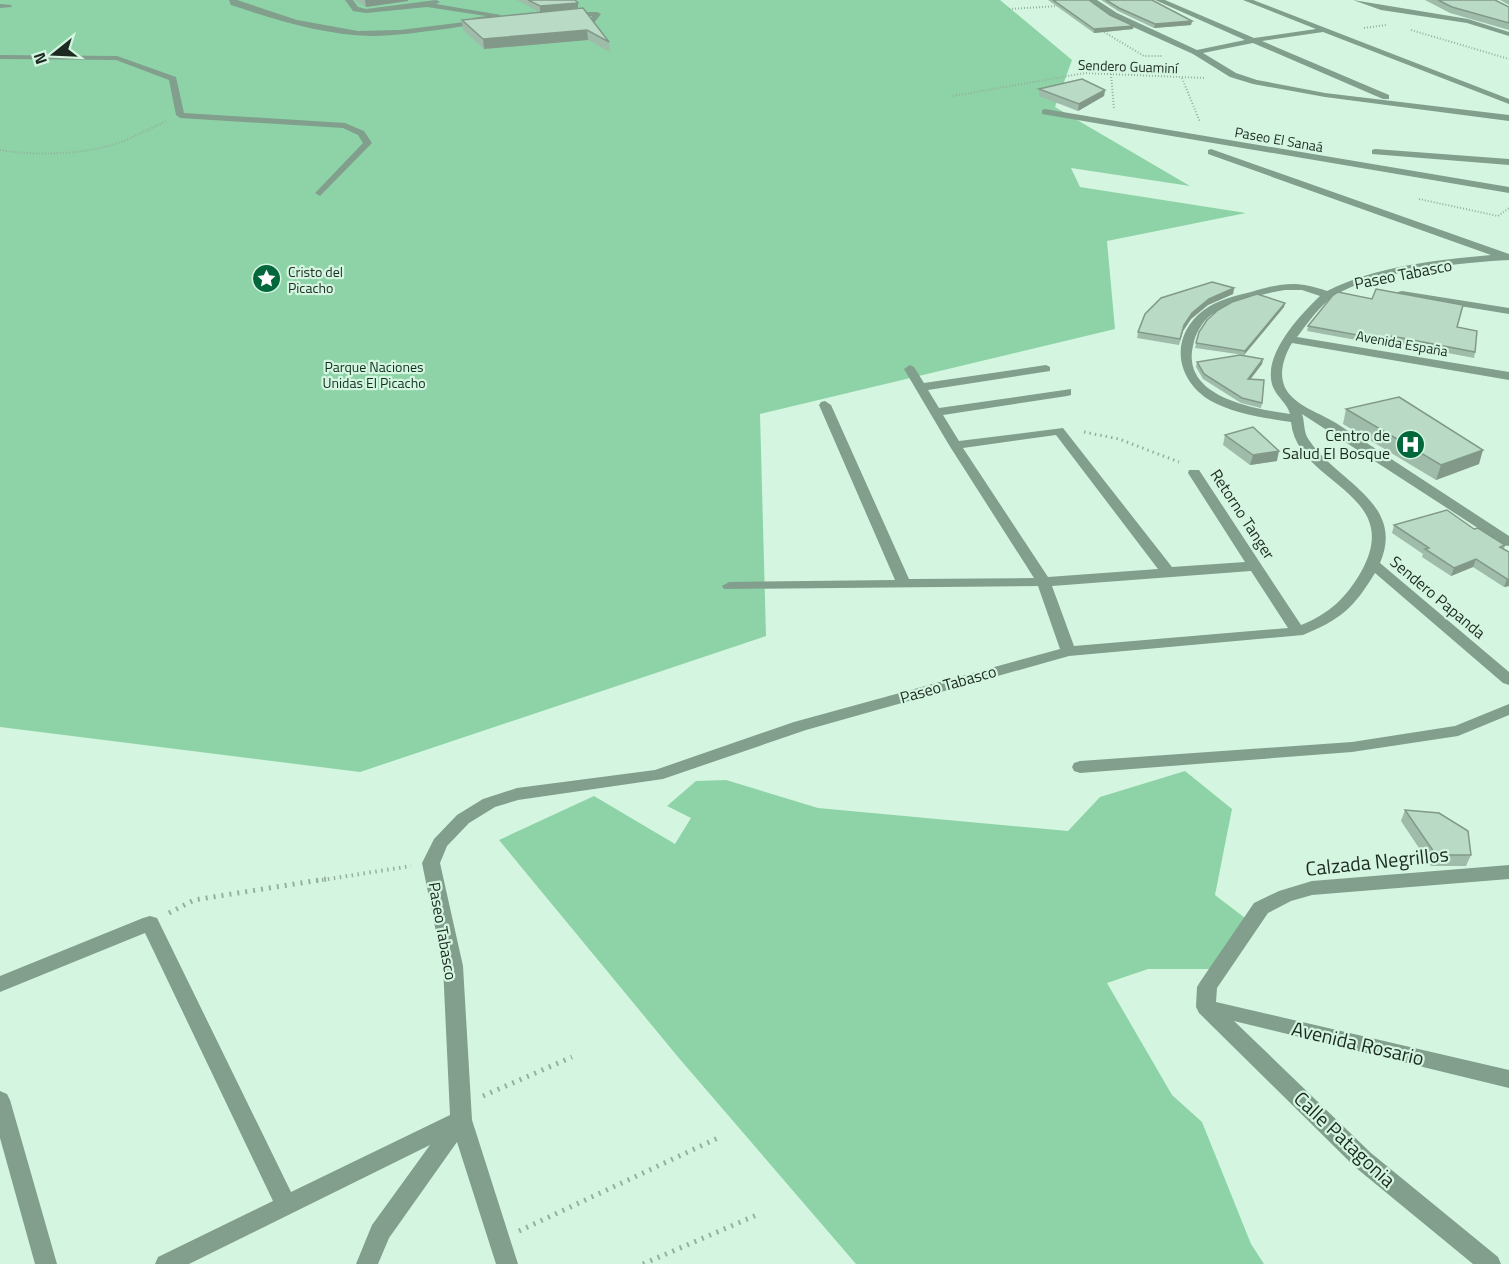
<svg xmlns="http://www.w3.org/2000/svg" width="1509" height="1264" viewBox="0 0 1509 1264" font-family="'Titillium Web',sans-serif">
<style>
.green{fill:#8dd3a7}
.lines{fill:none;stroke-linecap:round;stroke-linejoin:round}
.path-far3{stroke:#95b09f;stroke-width:2;stroke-dasharray:1 2;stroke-linecap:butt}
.path-far2{stroke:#95b09f;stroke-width:3;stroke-dasharray:1.5 4;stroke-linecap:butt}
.path-far1{stroke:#95b09f;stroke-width:4;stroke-dasharray:1.5 4.5;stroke-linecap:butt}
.path{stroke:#95b09f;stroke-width:5;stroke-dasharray:2 6;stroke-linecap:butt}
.minor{fill:#819f8c;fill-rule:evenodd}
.wall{fill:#9fbba9}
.shaded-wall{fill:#829989}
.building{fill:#b9dac4;stroke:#829989;stroke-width:1.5}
.labels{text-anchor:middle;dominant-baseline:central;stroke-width:4.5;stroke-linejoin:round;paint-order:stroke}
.far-street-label{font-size:14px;fill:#1d2a22;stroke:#d4f6e0}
.far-poi-label{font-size:14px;fill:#1d2a22;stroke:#d4f6e0;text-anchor:start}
.far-park-label{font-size:14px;fill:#10301e;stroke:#d4f6e0}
.street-label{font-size:16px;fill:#1d2a22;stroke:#d4f6e0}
.poi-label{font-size:16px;fill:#1d2a22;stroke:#d4f6e0;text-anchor:end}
.near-street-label{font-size:20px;fill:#1d2a22;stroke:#d4f6e0}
</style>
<rect width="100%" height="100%" fill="#d4f6e0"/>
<path class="green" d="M0,0H1000L1072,60L1055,107L1190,186L1071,168L1080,187L1246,213L1107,241L1115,329L760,414L766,636L360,772L0,727Z
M1185,771L1232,809L1215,895L1245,918L1229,969H1148L1107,983L1172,1095L1202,1122L1251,1244L1264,1264H856L678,1057L499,840L594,796L675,844L691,818L667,806L696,781L726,780L818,808L1068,831L1100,797Z"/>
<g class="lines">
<path class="path-far3" d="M1009,9L1059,6
M1364,28L1386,25
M1099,29L1144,56H1162
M1411,30L1509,59
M1111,74L1114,109
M1182,78L1200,122
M953,96L1085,73L1204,78
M0,150C40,156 86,155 124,141C138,135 152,128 166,121
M1419,199L1498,216L1509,208"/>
<path class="path-far2" d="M1084,432L1119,439L1179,462"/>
<path class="path-far1" d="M316,881L411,866"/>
<path class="path" d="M169,913L194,900L326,879
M483,1096L572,1057
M519,1231L720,1137
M643,1264L759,1214"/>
<path class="minor" d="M229,0H237L297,20L358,31L400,30L473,21V18L486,16L427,7L366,13L353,11L345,0H353L358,7L366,9L436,0L440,2L436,4L501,15C485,24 464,26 445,29C420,32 396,36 371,36C323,35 276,20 231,5Z
M1088,0H1097L1117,13L1197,50L1245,40L1155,0H1165L1254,38L1316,29L1243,0H1253L1509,99V104L1323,32L1262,41L1389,95V99H1383L1253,43L1203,53L1236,73L1257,80L1325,93L1509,115V121L1325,97L1253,84L1230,77L1193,54L1111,17Z
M1353,0L1468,19L1509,32V36L1467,23L1381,10Z
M0,4L11,5L12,7L0,8Z
M568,12H597L601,14L594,23L590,21L592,16H565Z
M0,55L117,56L176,77L184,113L345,123L364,131L372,143L320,196L315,193L317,191L363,143L358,135L343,128L180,118L176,115L169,80L116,60L0,59Z
M1045,109L1509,187V193L1042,114V110Z
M1211,149L1509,254V260C1460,263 1375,270 1334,296C1319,306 1308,323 1297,337L1509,372V380L1292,343C1284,356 1277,376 1287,391C1298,407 1320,413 1336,423C1394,461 1451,498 1509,536V546L1504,545L1302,414C1305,422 1303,432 1309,440C1337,482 1406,503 1380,563L1509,672V685L1503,683L1375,573C1353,609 1341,619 1303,635L1069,656L806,730L663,779L518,800L495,807L469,823L447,846L440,863L463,966L472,1120L518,1264H496L457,1142L389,1238L378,1264H356L372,1225L430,1145L189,1264H155L158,1257L273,1201L145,933L0,992V976L143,918L150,916L157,918L291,1192L450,1115L443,966L422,863L434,839L457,815L483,799L517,788L655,770L794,722L1060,649L1038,586L724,589L722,586L729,582L895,580L819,405L821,402L825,401L831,405L909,579L1034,578L949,445L904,369L910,365L914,367L924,383L1046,365L1050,367V371L928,390L939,408L1071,389V395L1067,396L943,415L959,441L1063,428L1172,567L1245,562L1188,473L1189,470H1199L1301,625C1329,614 1346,598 1361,572C1406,492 1297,485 1291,422C1264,418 1235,414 1211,401C1175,380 1169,336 1204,310C1217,300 1235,296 1251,292C1281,283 1297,280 1327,291C1377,266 1436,260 1491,255L1208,154V150ZM1285,290H1302L1320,296C1300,315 1261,356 1273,387C1277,397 1287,403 1290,414C1254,409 1181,397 1193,346C1195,334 1202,322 1211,315C1231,300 1262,294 1285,290ZM1056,435L1158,569L1048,577L963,448ZM1251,571L1288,628L1074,646L1052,586Z
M1375,149L1509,159V165L1372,154V150Z
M1402,291L1509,308V314L1398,296V292Z
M1509,704V715L1458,736L1352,752L1080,773L1074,771L1072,767L1074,763L1080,761L1352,742L1455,726Z
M1509,865V879L1312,895L1291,901L1268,913L1217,988L1216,1002L1509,1070V1088L1234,1021L1371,1153L1498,1257L1501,1264H1473L1355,1167L1199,1013L1196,1007L1197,987L1200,982L1254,903L1279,891L1312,881Z
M0,1091L7,1094L10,1100L57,1264H35L0,1138Z"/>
</g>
<path class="wall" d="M355,0H408V1L366,7Z
M517,0H575L578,3V9L609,42L610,52L588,40L484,49L463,30L462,20L539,12Z
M1048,0H1089L1110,15L1133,29L1094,33Z
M1101,0H1152L1192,21L1191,25L1154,28L1118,11Z
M1425,0H1495L1509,7V30L1450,13Z
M1500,0H1509V5Z
M1039,89L1105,90L1104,96L1078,111L1039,96Z
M1234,288L1233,294L1208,305L1191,319L1183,331L1179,345L1137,338L1138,332Z
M1284,307L1244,355L1195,348L1199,332Z
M1308,326L1457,327L1475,352L1474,358L1390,342L1389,346L1307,331Z
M1263,359L1262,364L1250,379L1262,403L1261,408L1241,403L1203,379L1196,367L1197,362Z
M1346,409L1479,464L1436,480L1343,424Z
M1225,435L1277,461L1250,465L1223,445Z
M1394,525L1474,529L1505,545L1504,549L1509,552V586L1504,587L1473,567L1451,576L1422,557L1423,554L1392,533Z
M1405,810L1471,855L1466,866H1431L1401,821Z"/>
<path class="shaded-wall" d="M365,0H408V1L366,7Z
M578,3V10L540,13V6Z
M1192,21L1191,25L1154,28L1155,24Z
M1134,26L1133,29L1094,33V29Z
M587,30L588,40L484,49L483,39Z
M1105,90L1104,96L1078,111L1079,104Z
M1234,288L1233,294L1208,305L1191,319L1183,331L1179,345L1184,325L1192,313L1209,299Z
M1285,303L1284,307L1244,355L1245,351Z
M1263,359L1262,364L1247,384L1248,379Z
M1483,450L1479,464L1436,480L1441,465Z
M1279,451L1277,461L1250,465L1253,455Z
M1476,559L1473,567L1451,576L1454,568Z
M1507,579H1509V586L1504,587Z"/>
<path class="building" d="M528,0H575L578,3L540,6Z
M1053,0H1089L1110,15L1134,26L1094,29Z
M1106,0H1152L1192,21L1155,24L1119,8Z
M1438,0H1495L1509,7V23L1452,7Z
M583,8L609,42L587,30L483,39L462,20Z
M1082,79L1105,90L1079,104L1039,89Z
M1212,282L1234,288L1209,299L1192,313L1184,325L1180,339L1138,332L1145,314L1161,298Z
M1376,289L1463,305L1457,327L1477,331L1475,352L1392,336L1390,341L1308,326L1333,295L1338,292L1372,299Z
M1257,294L1285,303L1245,351L1196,343L1199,332L1207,320L1218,310L1232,302Z
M1240,355L1263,359L1248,379L1264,380L1262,403L1242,398L1204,374L1197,362Z
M1399,397L1483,450L1441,465L1346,409Z
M1253,427L1279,451L1253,455L1225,435Z
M1447,510L1474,529L1478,528L1505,545L1500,547L1509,552V579H1507L1476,559L1454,568L1425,549L1429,548L1394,525Z
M1405,810L1439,813L1468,831L1471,855H1436Z"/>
<defs>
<symbol id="sight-disc" viewBox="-11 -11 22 22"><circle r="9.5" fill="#03673c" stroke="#d4f6e0"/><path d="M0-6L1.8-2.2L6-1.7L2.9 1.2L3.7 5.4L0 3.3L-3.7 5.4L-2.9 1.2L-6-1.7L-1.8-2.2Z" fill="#fff"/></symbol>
<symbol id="hospital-disc" viewBox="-11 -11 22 22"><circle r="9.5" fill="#03673c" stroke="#d4f6e0"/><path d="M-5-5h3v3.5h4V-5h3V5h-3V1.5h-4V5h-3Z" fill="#fff"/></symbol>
</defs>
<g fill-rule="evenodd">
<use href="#sight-disc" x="250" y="262" width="33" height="33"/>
<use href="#hospital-disc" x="1394" y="428" width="33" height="33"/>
</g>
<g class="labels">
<g class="far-street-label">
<text transform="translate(1128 66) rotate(2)">Sendero Guaminí</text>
<text transform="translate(1279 139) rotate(10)">Paseo El Sanaá</text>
<text transform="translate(1402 343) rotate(10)">Avenida España</text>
</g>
<g class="far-poi-label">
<text x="288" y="271">Cristo del<tspan x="288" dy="16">Picacho</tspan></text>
</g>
<g class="far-park-label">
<text x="374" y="366">Parque Naciones<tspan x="374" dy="16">Unidas El Picacho</tspan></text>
</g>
<g class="street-label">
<text transform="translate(1403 274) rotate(-11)">Paseo Tabasco</text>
<text transform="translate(1243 514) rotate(57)">Retorno Tanger</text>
<text transform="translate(1438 597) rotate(40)">Sendero Papanda</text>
<text transform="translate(948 684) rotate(-16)">Paseo Tabasco</text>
<text transform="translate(443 931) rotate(80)">Paseo Tabasco</text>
</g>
<g class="poi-label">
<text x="1390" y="435">Centro de<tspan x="1390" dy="18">Salud El Bosque</tspan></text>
</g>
<g class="near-street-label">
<text transform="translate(1377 861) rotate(-6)">Calzada Negrillos</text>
<text transform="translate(1358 1043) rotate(13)">Avenida Rosario</text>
<text transform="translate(1345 1139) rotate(43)">Calle Patagonia</text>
</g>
</g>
<g transform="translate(54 54) rotate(252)" stroke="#d4f6e0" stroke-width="4.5" paint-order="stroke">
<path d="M0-4.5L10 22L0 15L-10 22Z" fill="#1d2a22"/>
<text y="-9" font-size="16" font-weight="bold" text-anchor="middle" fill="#1d2a22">N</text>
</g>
</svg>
